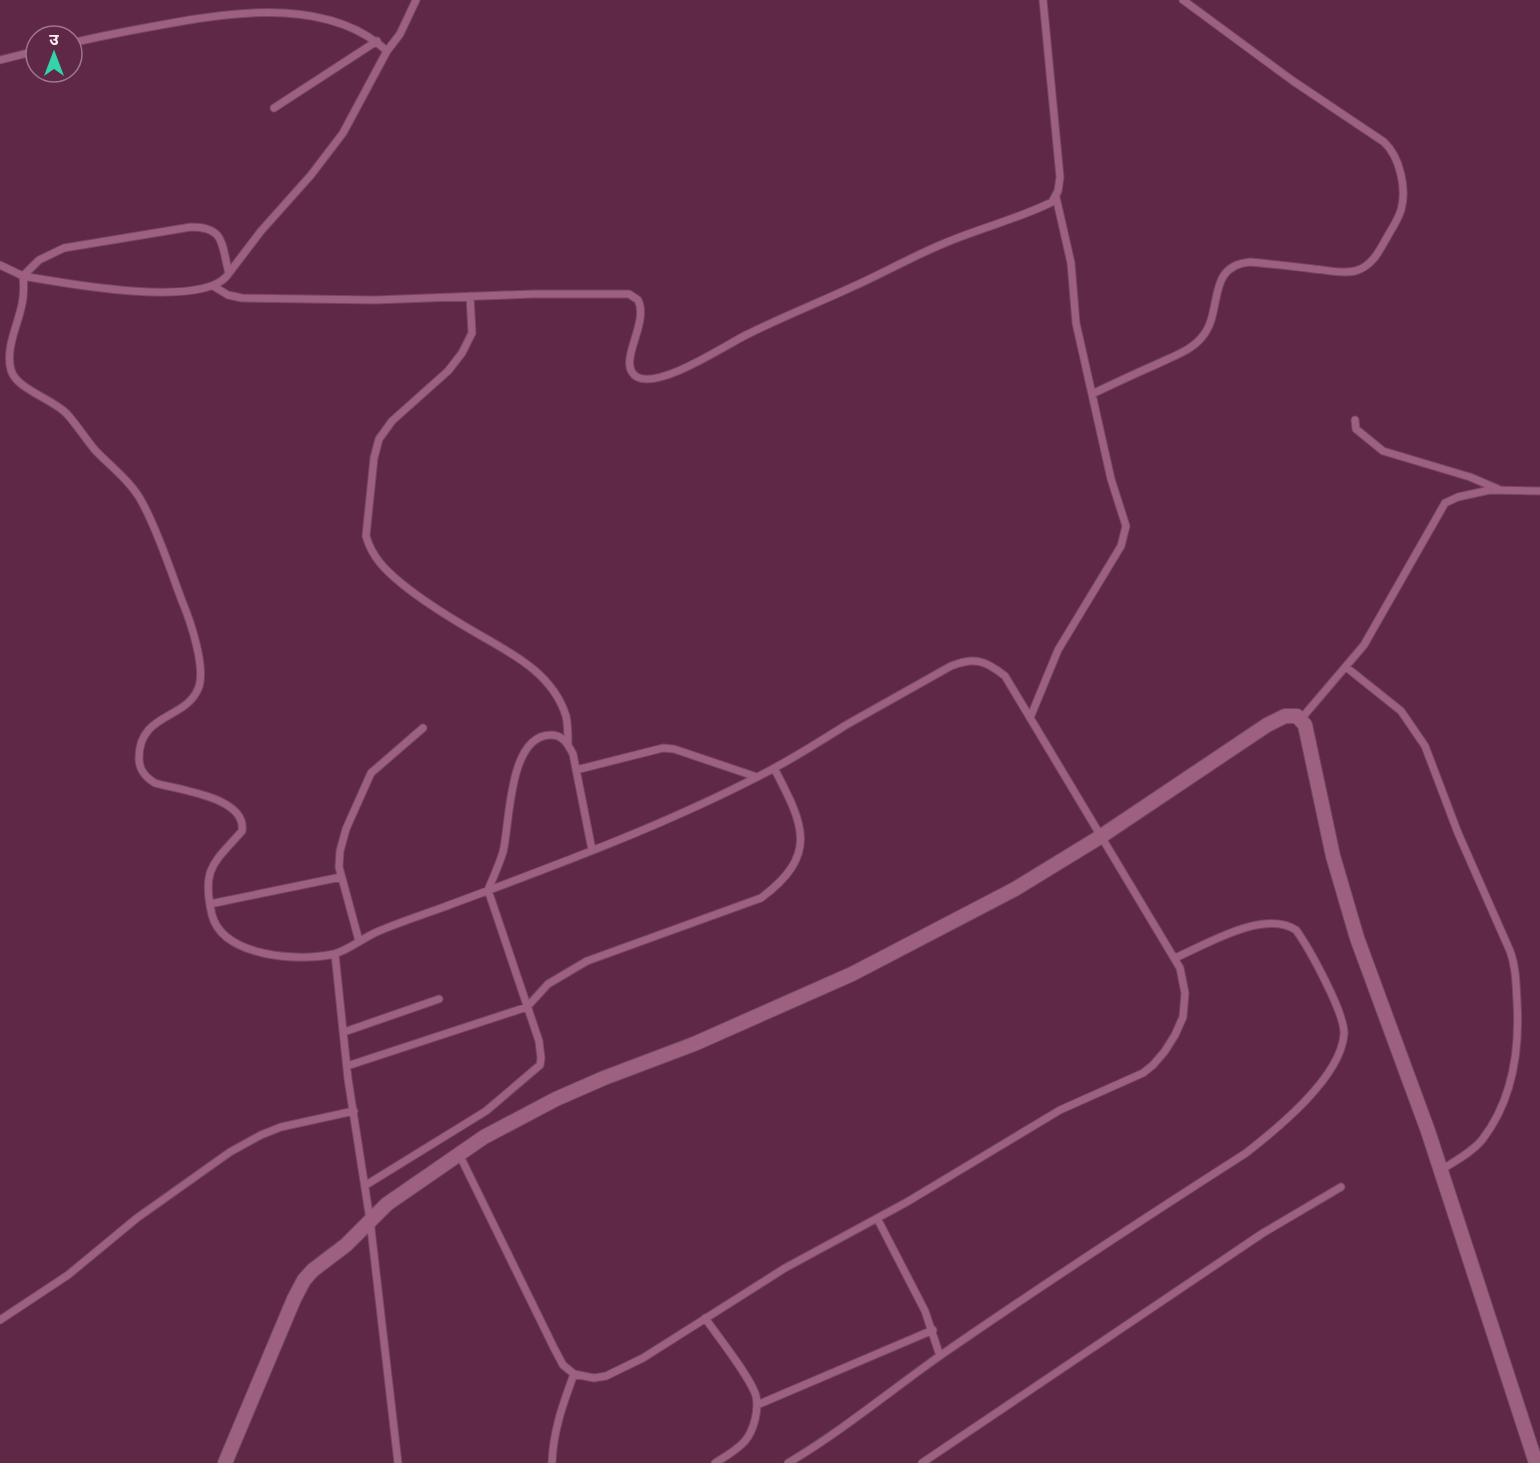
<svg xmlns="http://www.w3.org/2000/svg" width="1540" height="1463" viewBox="0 0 1540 1463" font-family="Karla,'Noto Sans Devanagari',sans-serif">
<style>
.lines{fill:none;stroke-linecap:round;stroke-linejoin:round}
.service-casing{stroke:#734860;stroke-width:9}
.minor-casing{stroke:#734860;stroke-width:16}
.service{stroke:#9d617f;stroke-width:7}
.minor{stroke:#9d617f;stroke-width:14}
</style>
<rect width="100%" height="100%" fill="#5f2846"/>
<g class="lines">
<defs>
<path id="service" d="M72,43C105,35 138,29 172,23C241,10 332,0 387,51
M0,60L36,51
M274,108L377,41
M0,265L23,276C24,286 24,295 22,304C18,325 5,348 11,370C16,389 53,399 67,414C77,425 85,438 95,450C111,467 132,482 143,504C159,534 170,569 182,601C190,620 207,669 198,689C185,720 139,713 139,758C139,770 145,777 155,783C178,790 247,797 242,831C214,863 201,868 212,915C223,957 299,962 334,954C349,950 364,937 379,931C400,922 422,915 444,907C551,867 661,827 763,774C791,760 819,742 846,725C881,705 916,686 951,666C974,657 985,660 1005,676L1180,968L1185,993L1183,1017L1175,1035L1165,1051L1153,1065L1143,1073L1060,1110L907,1202L785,1268L643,1358L606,1376L594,1378L574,1374C563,1404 553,1431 552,1463
M229,273C221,245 226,227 191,227L64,248L39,260L23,276C64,283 197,308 226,277L261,231L311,175L343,133L387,51L400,34L416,0
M213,286L228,295L242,298L375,300L533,294H629L638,300C650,324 615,364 637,377C660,389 724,346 746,335C780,318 815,304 850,288C882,274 913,256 945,243C980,228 1018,219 1052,202L1058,191L1060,177L1043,0
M470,296L472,333L462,353L448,371L392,421L379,439L374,458L366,536C372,557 385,570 401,583C424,602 452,619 478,634C513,654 553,674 566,716C568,725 568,735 568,744
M1092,394C1113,384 1134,374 1155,365C1171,357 1191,351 1202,337C1224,312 1205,266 1250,262C1271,264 1292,266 1314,269C1327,270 1342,274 1355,271C1371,267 1379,252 1386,239C1391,230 1398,220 1401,210C1407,189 1400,157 1384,142L1293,81L1183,0
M1355,420L1356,429L1383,451L1470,477L1498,489
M1346,667L1401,711L1425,746L1458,833L1510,951C1516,967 1516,984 1517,1001C1520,1050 1513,1100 1482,1140C1471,1153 1455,1161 1441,1170
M1030,718L1058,650L1121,546L1126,526L1111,479L1076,323L1071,263L1056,197
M1301,719L1364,645L1445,503L1458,497L1490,490L1540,491
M576,770L663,748L674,749L757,777
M210,904L341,877
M359,941L339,867L340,851L346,829L371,773L423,728
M335,954L348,1079L370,1220L398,1463
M344,1032L439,999
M347,1066L527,1007L548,984L587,961L761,898C820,854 803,824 774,768
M459,1154L554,1348L563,1365L574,1374
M366,1185L486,1111L540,1065L541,1058L539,1041L488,890C493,878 499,865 503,852C510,825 508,736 550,735C562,734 568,744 573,754L592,850
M877,1218L925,1311L940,1356
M705,1318C717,1335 751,1378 756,1396C759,1410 754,1430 745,1441C737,1450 725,1457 715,1463
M0,1320L68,1275L137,1218L230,1152L261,1135L281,1127L354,1111
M757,1405L933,1330
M788,1463C842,1431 890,1391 941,1355C1041,1286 1143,1219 1246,1153C1278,1128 1341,1077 1344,1034C1345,1013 1309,948 1296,930C1264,909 1207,944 1175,958
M922,1463L1263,1233L1341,1187"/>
<path id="minor" d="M225,1463L294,1299L304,1280L313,1270L346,1245L387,1204L484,1137L556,1099L604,1078L694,1044L852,974L1015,889L1100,837L1267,725L1285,716H1297L1305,725L1333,856L1357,938L1428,1131L1536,1463"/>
</defs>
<use href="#service" class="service-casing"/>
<use href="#minor" class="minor-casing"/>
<use href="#service" class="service"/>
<use href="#minor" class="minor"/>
</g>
<g transform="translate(54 54)"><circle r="28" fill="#5f2846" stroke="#9e778c" stroke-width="1.5"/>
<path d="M0-4.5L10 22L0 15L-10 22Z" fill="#34d4a8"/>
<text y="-9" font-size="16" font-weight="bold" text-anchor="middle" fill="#fdeef5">उ</text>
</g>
</svg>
